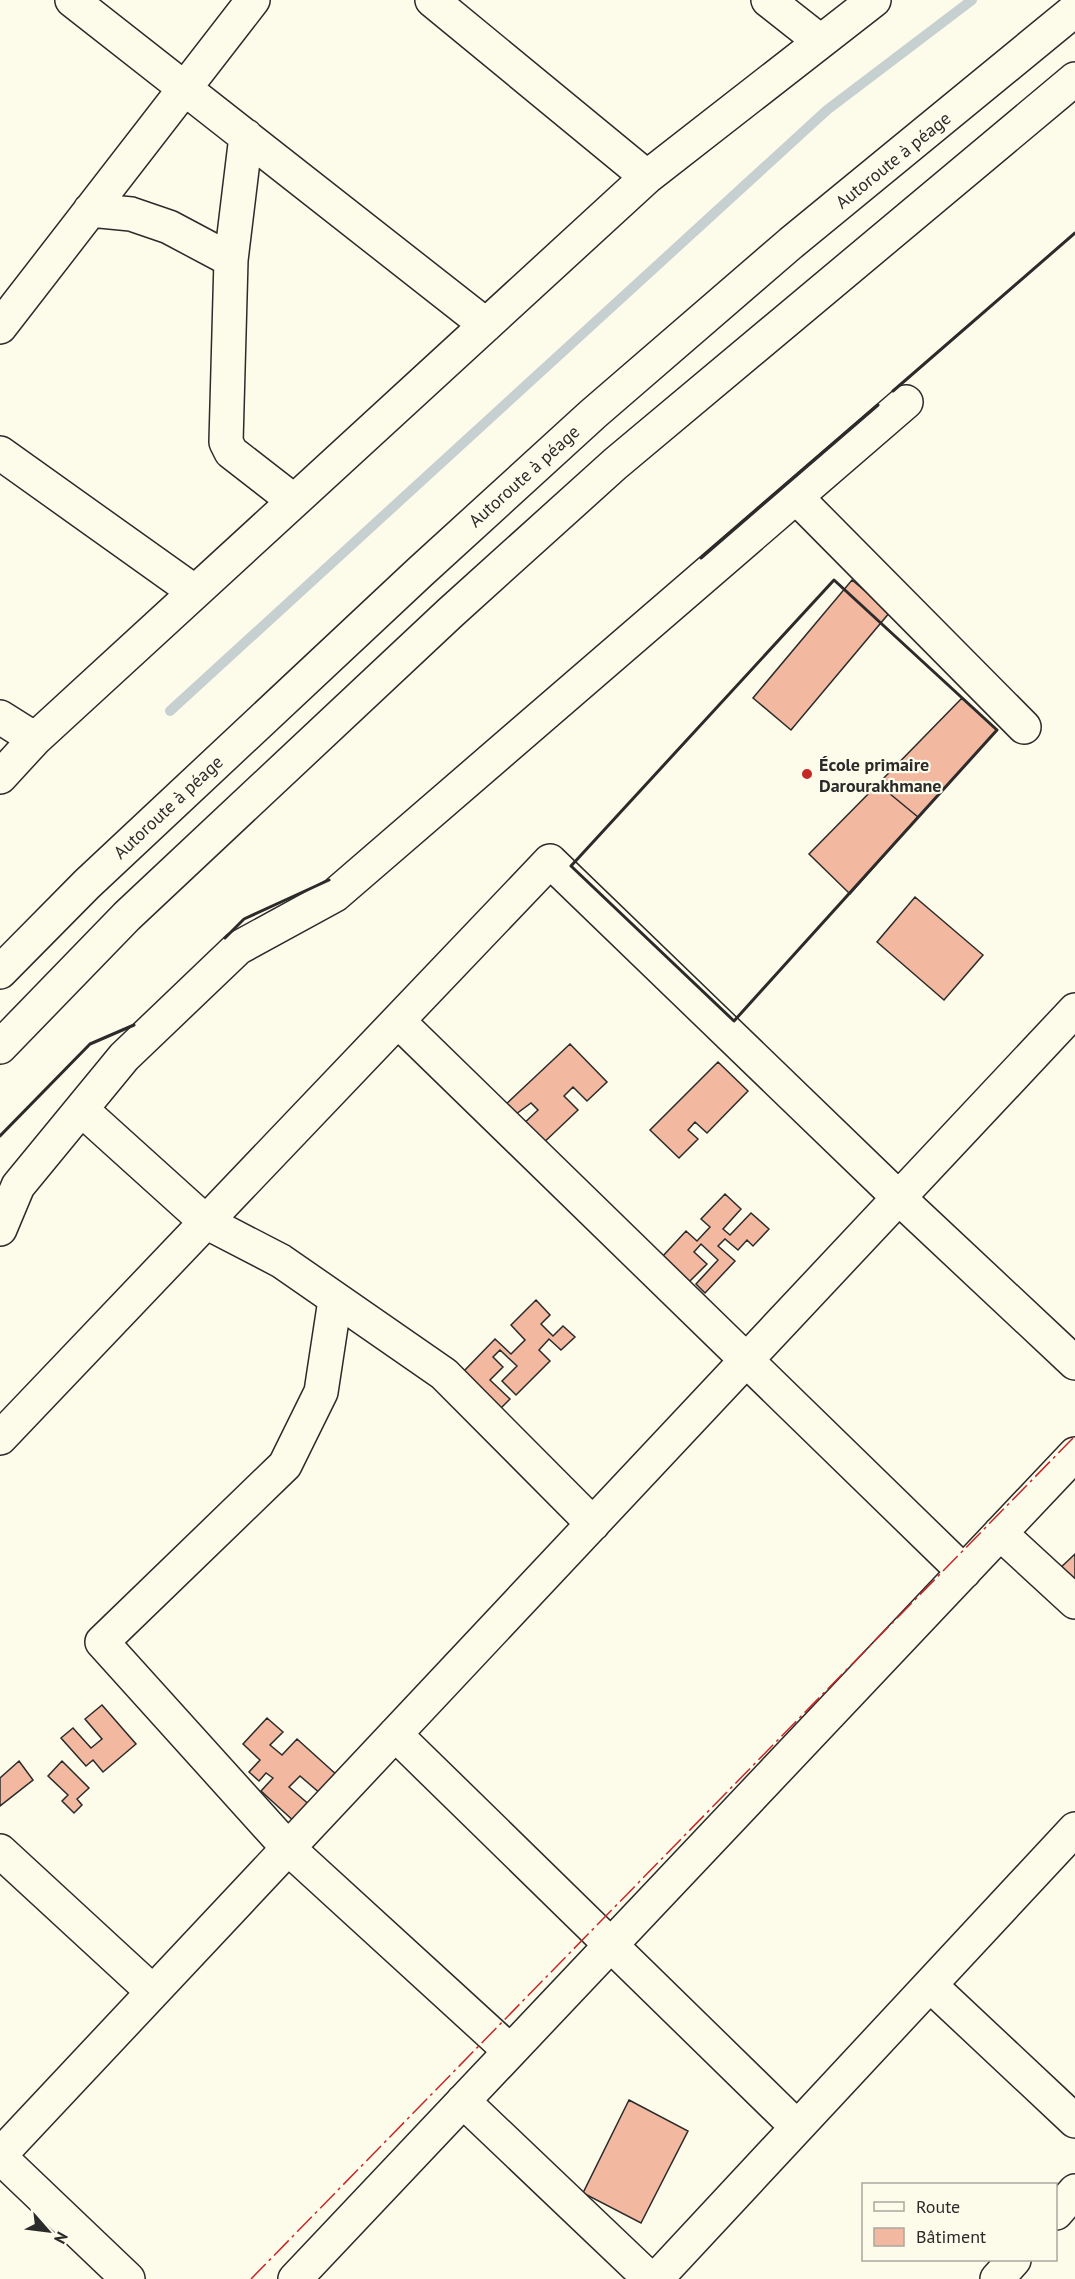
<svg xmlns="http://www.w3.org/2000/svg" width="1075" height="2279" viewBox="0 0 1075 2279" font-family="'PT Sans',sans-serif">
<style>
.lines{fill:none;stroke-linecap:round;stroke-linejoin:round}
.stream{stroke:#c7d0d0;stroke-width:10}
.building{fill:#f2b8a0;stroke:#2b2b2b;stroke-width:1.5}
.street-casing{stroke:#2b2b2b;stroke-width:36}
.highway-casing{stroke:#2b2b2b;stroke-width:36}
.street{stroke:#fdfbea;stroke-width:33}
.highway{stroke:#fdfbea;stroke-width:33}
.wall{stroke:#2b2b2b;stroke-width:3}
.power{stroke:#c62828;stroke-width:1.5;stroke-dasharray:21 4.5 3 4.5;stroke-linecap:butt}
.poi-dot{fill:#c62828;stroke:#fdfbea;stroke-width:2}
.labels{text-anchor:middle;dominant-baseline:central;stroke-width:4.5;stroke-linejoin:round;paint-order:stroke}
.street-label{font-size:18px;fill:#2b2b2b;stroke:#fdfbea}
.poi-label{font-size:18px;font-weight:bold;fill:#2b2b2b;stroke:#fdfbea;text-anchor:start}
</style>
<rect width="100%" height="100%" fill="#fdfbea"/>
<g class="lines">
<path class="stream" d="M170,711L827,110L972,0"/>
</g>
<path class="building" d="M852,580L890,612L791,730L753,698Z
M962,698L997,730L918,817L878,784Z
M878,784L918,817L850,894L809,854Z
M915,897L983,955L944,1000L877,942Z
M570,1044L607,1082L587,1101L573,1087L564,1096L578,1110L537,1149L518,1129L538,1110L531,1103L512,1117L503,1107Z
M718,1062L748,1091L707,1133L695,1122L688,1130L698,1139L679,1158L650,1130Z
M725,1194L741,1209L723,1229L730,1235L751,1213L769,1229L753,1246L747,1240L738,1250L725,1239L718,1246L735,1261L705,1293L696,1284L718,1260L701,1244L694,1252L707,1264L689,1282L662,1257L686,1231L697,1241L710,1227L701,1219Z
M536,1300L550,1315L541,1324L553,1336L563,1326L575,1337L561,1350L549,1339L539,1350L550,1361L516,1395L502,1381L517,1366L500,1350L493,1357L503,1367L490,1380L510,1399L501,1408L464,1371L495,1339L511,1354L525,1340L511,1325Z
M1075,1554V1595L1058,1570Z
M102,1705L136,1744L103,1772L93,1760L86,1766L61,1738L73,1728L91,1748L102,1739L85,1719Z
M267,1718L283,1732L270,1745L282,1755L297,1739L338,1776L321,1794L300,1776L289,1787L312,1807L297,1824L261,1791L273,1778L266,1773L259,1781L249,1772L260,1760L243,1744Z
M19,1761L33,1780L0,1806V1778Z
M62,1761L89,1788L77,1799L82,1805L74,1813L62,1801L68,1795L48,1776Z
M629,2100L688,2131L641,2223L583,2193Z"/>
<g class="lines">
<defs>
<path id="street" d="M72,0L486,325
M432,0L647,177
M768,0L820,41
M246,136L231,260L226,442L231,452L294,501
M90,210L131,214L169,227L231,260
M0,327L253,0
M0,453L195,592
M797,498L1024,727
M0,717L35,739
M0,777L35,739L647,177L874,0
M398,1021L964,1572
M82,1110L206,1222L281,1261L444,1374L593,1524
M0,1229L18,1186L124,1057L238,948L335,895L906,402
M335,1300L321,1392L285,1465L102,1642L288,1848L510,2051
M0,1438L550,861L899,1198L1075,1363
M1000,1533L1075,1602
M395,1734L797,2127
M0,1851L153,1992
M930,1985L1075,2121
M463,2101L650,2279
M0,2155L1075,1010
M0,2157L128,2279
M1056,2213L1075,2191
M295,2279L1075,1454
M656,2279L1075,1829
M997,2279L1014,2260"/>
<path id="highway" d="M0,972L87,884L420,572L593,414L791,243L1075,10
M0,1047L127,916L450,613L615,464L1075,79"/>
</defs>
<use href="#street" class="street-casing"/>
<use href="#highway" class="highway-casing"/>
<use href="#street" class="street"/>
<use href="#highway" class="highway"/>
<path class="wall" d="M893,391L1075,233
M701,558L878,405
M834,580L997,730L734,1021L571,866Z
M225,938L244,919L329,880
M0,1136L90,1044L134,1025"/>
<path class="power" d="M251,2279L1075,1436"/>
</g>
<circle class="poi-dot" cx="807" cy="774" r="6"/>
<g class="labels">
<g class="street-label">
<text transform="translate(893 160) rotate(-39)">Autoroute à péage</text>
<text transform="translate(524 476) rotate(-42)">Autoroute à péage</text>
<text transform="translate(168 807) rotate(-43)">Autoroute à péage</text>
</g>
<g class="poi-label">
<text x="819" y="764">École primaire<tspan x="819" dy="21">Darourakhmane</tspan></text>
</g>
</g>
<rect x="862" y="2183" width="195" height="78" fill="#fdfbea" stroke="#a9a89e" stroke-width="1.5"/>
<rect x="874" y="2202" width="30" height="9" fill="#fdfbea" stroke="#a9a89e" stroke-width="1.5"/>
<text x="916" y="2213" font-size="18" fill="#2b2b2b">Route</text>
<rect x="874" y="2228" width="30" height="18" fill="#f2b8a0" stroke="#a9a89e" stroke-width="1.5"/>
<text x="916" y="2243" font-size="18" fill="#2b2b2b">Bâtiment</text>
<g transform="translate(48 2231) rotate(118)" stroke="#fdfbea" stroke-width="4.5" paint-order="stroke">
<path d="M0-4.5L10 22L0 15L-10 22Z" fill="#2b2b2b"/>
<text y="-9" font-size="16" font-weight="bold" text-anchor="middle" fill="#2b2b2b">N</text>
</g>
</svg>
